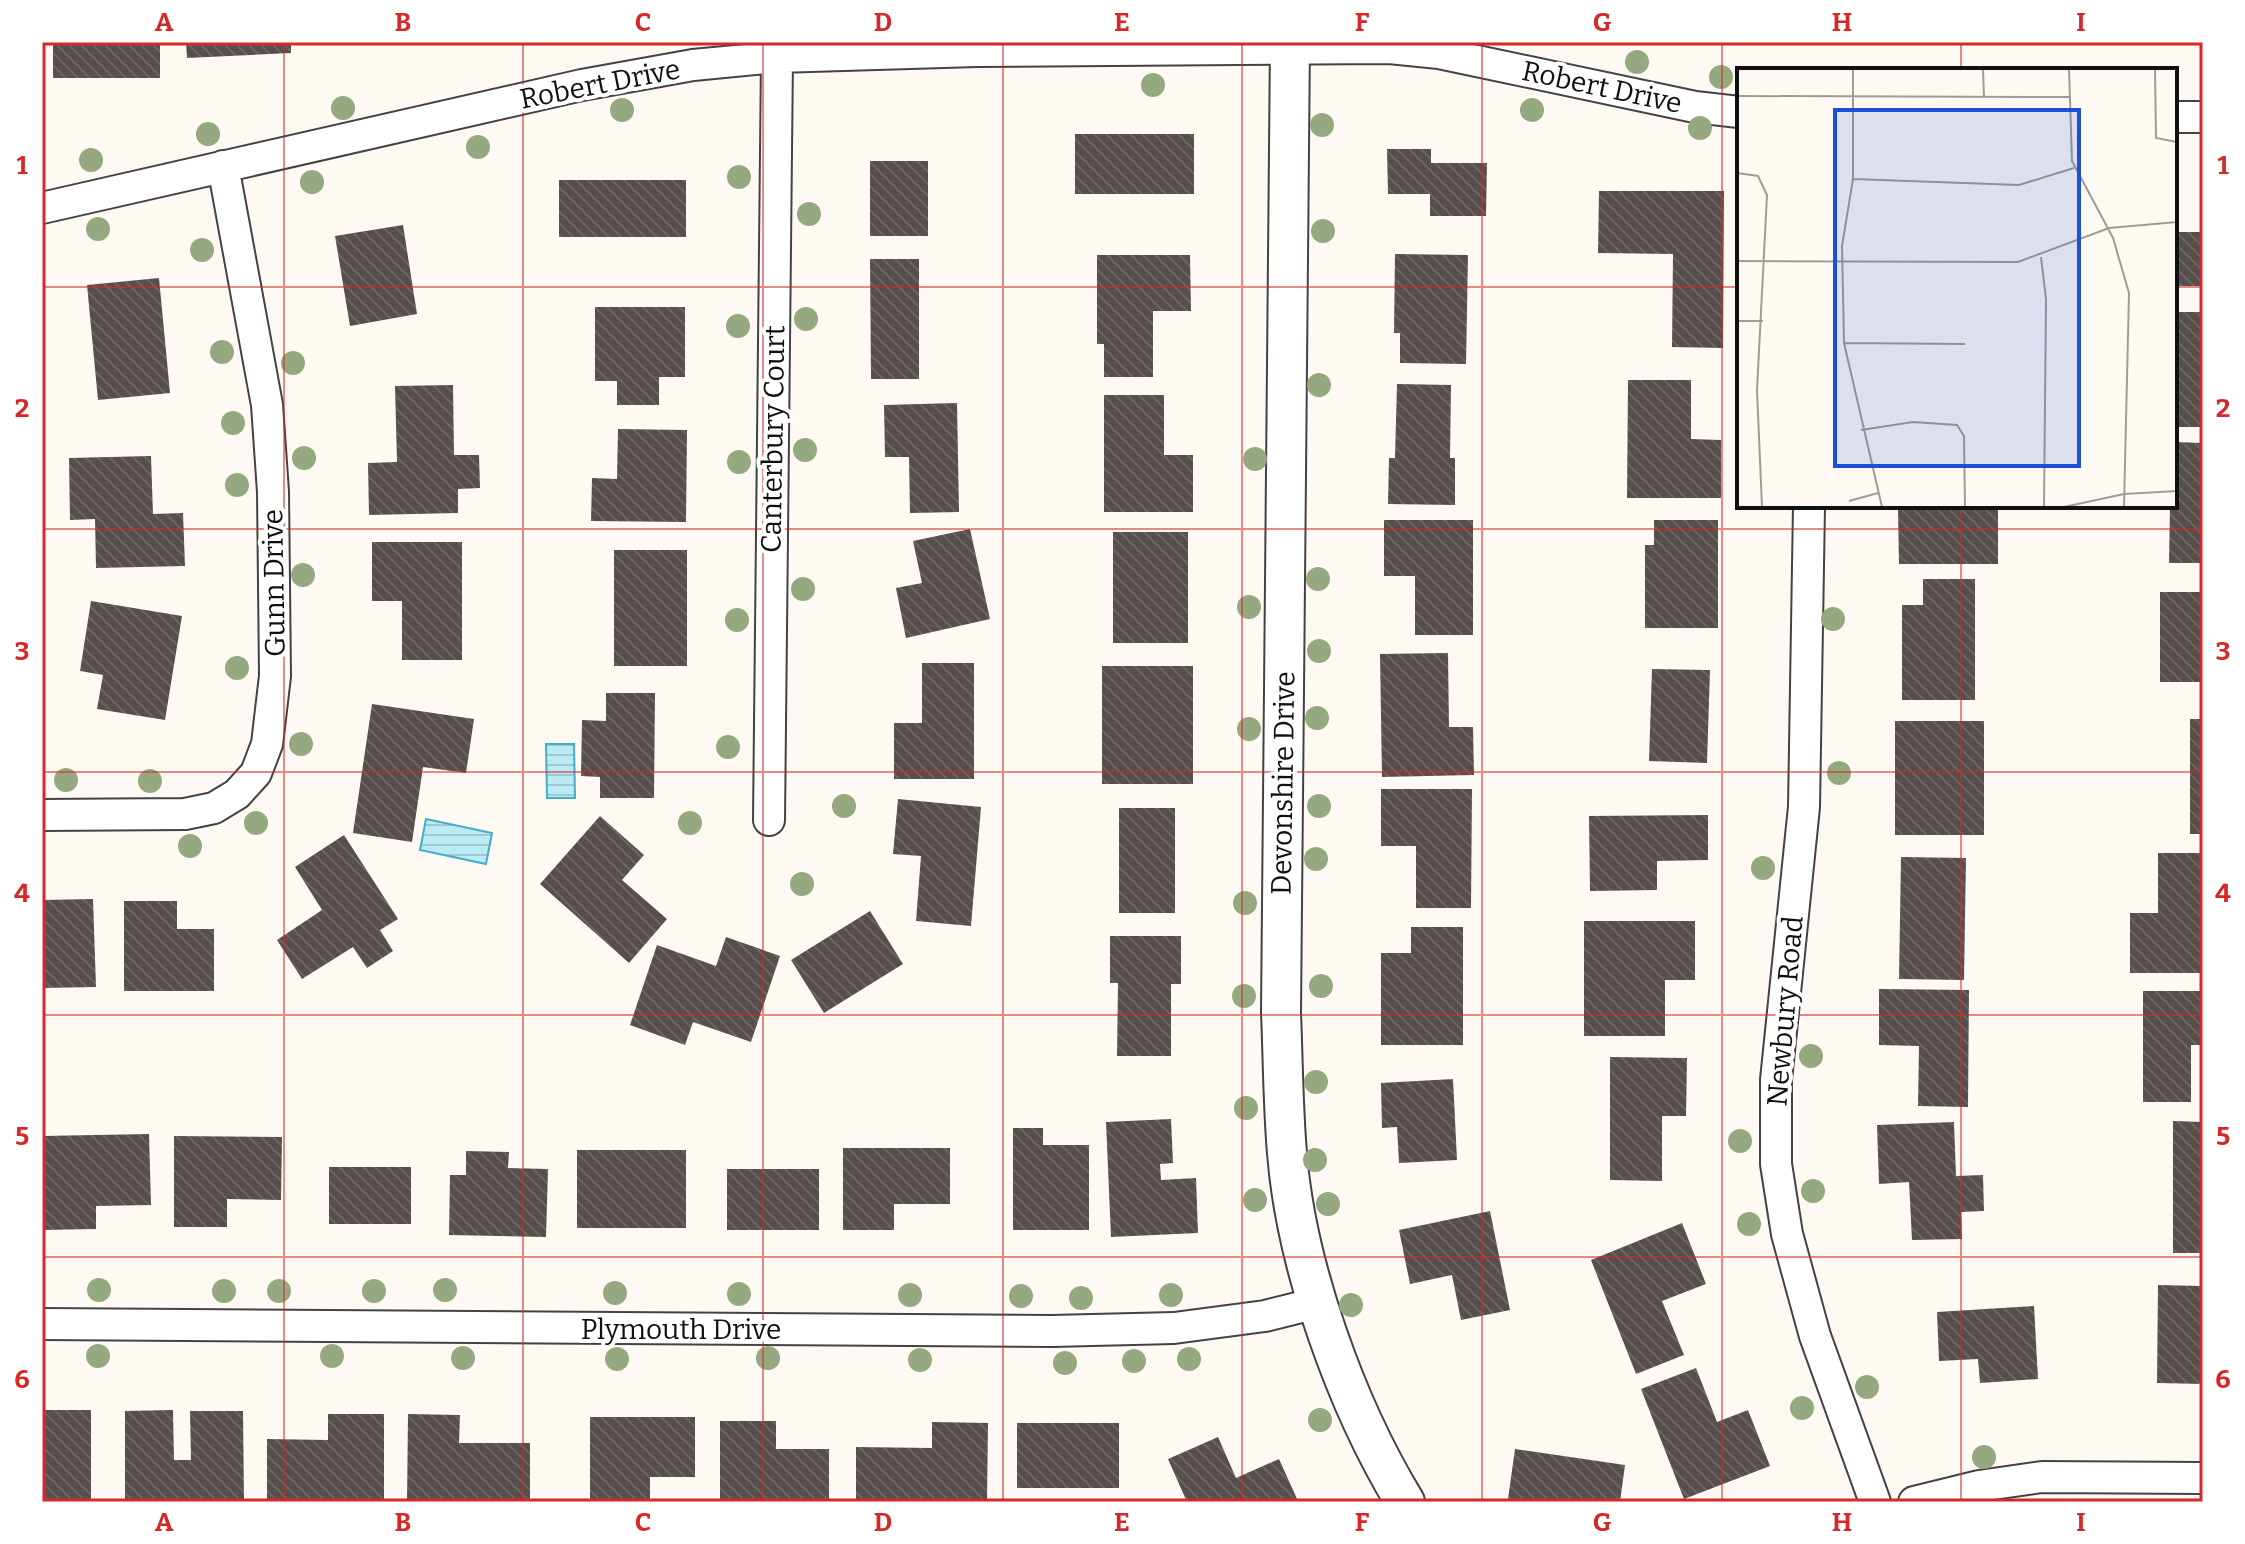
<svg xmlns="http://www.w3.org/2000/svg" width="2245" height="1544" viewBox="0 0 2245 1544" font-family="Bitter,serif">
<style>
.water{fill:url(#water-rules);stroke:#44aec8;stroke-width:2}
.building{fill:url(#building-back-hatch)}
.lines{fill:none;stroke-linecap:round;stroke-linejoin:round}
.minor-casing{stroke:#434343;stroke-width:34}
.tertiary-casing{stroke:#434343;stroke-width:42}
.minor{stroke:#fff;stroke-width:30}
.tertiary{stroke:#fff;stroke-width:38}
.tree{fill:#94a980}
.grid{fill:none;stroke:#d62828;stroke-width:2;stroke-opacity:0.55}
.labels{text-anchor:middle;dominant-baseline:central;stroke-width:8;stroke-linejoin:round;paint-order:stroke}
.street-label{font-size:28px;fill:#101010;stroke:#fff}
.inset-road{fill:none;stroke:#9f9c98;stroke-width:2}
.view{fill:#1d4ed8;fill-opacity:0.15;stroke:#1d4ed8;stroke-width:4}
.inset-edge{fill:none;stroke:#101010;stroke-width:4}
.neatline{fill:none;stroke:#d62828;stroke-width:3}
.grid-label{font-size:26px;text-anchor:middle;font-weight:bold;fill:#d62828}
</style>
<defs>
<pattern id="water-rules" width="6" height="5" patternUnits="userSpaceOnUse" patternTransform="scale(2)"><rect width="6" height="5" fill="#baeaf4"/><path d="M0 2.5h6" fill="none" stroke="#9fc8d0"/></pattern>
<pattern id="building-back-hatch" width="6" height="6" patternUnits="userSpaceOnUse" patternTransform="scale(2)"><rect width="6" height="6" fill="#584f4d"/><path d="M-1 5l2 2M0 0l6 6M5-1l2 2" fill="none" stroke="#6b6462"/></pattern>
</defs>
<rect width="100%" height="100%" fill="#fefaf3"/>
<path class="water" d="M546,744H574L575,798H547Z
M426,819L492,833L486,864L420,850Z"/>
<path class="building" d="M53,42H160V78H53Z
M186,42H291V53L187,58Z
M1075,134H1194V194H1075Z
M1387,149H1431V163H1487L1486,216H1430V194H1388Z
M870,161H928V236H870Z
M559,180H686V237H559Z
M1599,191H1724L1723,348L1672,347L1673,254L1598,253Z
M403,225L417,314L350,326L335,236Z
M2175,232H2203V286H2175Z
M1395,254L1468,255L1466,364L1400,363V333H1394Z
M1097,255H1190L1191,311H1153V377H1104V344H1097Z
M870,259H919V379H871Z
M159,278L170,393L98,400L87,285Z
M595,307H685V377H659V405H617V381H595Z
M2175,312H2203V427H2175Z
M1628,380H1691V439L1721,440V498H1627Z
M1397,384L1451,385L1450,458H1455V505L1388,504L1389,458H1395Z
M453,385L454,455H479L480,488L458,489V513L369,515L368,463L397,462L395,386Z
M1104,395H1164V455H1193V512H1104Z
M957,403L959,512L910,513L909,457H885L884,405Z
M618,429L687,430L686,522L591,521L592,478L617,479Z
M2175,442L2203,443V563H2169L2170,506H2175Z
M151,456L153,514L183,513L185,566L96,568L95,519L70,520L69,458Z
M1944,506H1998V564H1899L1898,510H1944Z
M1384,520H1473V635H1415V576H1384Z
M1654,520H1718V628H1645V545H1654Z
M970,529L990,619L906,638L896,588L922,583L913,541Z
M1113,532H1188V643H1113Z
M372,542H462V660H402V601H372Z
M614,550H687V666H614Z
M1923,579H1975V700H1902V605H1923Z
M2160,592H2203V682H2160Z
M91,601L182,616L165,720L97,709L103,675L80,671Z
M1448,653L1449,727H1473L1474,775L1382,777L1380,654Z
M922,663H974V779H894V723H922Z
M1102,666H1193V784H1102Z
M1652,669L1710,670L1707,763L1649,761Z
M606,693H655L654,798H600V777L581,776L582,720L606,721Z
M372,704L474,719L466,773L423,767L412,842L353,833Z
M2190,719H2203V834H2190Z
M1895,721H1984V835H1895Z
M1381,789H1472L1471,908H1416V846H1381Z
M898,799L981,807L971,926L916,921L921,856L893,854Z
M1119,808H1175V913H1119Z
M1708,815V860L1657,861V890L1590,891L1589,816Z
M600,816L644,855L622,880L667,919L629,963L540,884Z
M344,835L398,919L380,930L393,951L367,968L353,947L302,979L277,940L322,910L295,867Z
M2158,853H2203V973H2130V913H2158Z
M1901,857L1966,858L1964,980L1899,979Z
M93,899L96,987L42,988V900Z
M124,901H177V929H214V991H124Z
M870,911L903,964L824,1013L791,960Z
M1584,921H1695V980H1665V1036H1584Z
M1411,927H1463V1045H1381V953H1411Z
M1110,936H1181V984H1171V1056H1117L1118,983H1110Z
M726,937L780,956L751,1042L693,1022L685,1045L630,1025L657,945L716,966Z
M1879,989L1969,990L1968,1107L1918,1106L1919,1046L1879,1045Z
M2143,991H2203V1045H2191V1102H2143Z
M1610,1057L1687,1058L1686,1116H1662V1181L1610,1180Z
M1453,1079L1457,1160L1399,1163L1397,1127L1382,1128L1381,1083Z
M1171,1119L1173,1163L1160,1164L1161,1180L1196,1178L1198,1233L1111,1237L1106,1122Z
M2173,1121L2203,1122V1253H2173Z
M1954,1122L1956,1176L1983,1175L1984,1211L1961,1212L1962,1239L1912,1240L1909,1182L1879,1184L1877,1125Z
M1013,1128H1043V1145H1089V1230H1013Z
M149,1134L151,1205L96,1206V1229L42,1230V1136Z
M174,1136L282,1137L281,1200L227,1199V1227H174Z
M843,1148H950V1204H894V1230H843Z
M577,1150H686V1228H577Z
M466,1151L509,1152L508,1168L548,1169L546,1237L449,1235L450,1175H466Z
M329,1167H411V1224H329Z
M727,1169H819V1230H727Z
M1490,1211L1510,1310L1461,1320L1452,1275L1410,1284L1399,1230Z
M1682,1223L1706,1284L1662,1301L1684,1355L1636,1374L1591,1260Z
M2158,1285L2203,1286V1384L2157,1383Z
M2034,1306L2038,1379L1980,1383L1978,1359L1939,1361L1937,1312Z
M1696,1368L1717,1422L1748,1410L1770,1466L1684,1499L1641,1389Z
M42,1410H91V1501H42Z
M173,1410L174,1460H191L190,1411H243L244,1502H125V1411Z
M328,1414H384V1502H267V1439L328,1440Z
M408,1414L460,1415L459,1443H530V1502H407Z
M590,1417H695V1477H650V1501H590Z
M720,1421H776V1449H829V1502H720Z
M932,1422L988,1423L987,1502H856V1447L932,1448Z
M1017,1423H1119V1488H1017Z
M1218,1437L1236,1478L1279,1459L1298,1501L1187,1502L1168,1459Z
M1515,1449L1625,1465L1620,1502H1529L1508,1499Z"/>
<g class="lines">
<defs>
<path id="minor" d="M2175,117H2203
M42,208L582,85L693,65L777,57L977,51L1389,48L1439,53L1695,107L1739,112
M1809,506L1804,807L1776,1080V1164L1787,1234L1815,1336L1875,1502
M42,815L185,814L214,808L237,794L256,773L267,744L275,676L273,492L267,405L223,166
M769,820L777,57
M42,1324L1052,1331L1174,1328L1265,1316L1317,1303
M1914,1502L1979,1486L2042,1477L2203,1478"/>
<path id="tertiary" d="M1290,42L1281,1013C1283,1059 1283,1106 1287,1153C1296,1266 1346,1405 1405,1502"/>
</defs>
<use href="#minor" class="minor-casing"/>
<use href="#tertiary" class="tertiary-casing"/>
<use href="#minor" class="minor"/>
<use href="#tertiary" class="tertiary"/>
</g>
<g class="tree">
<circle cx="1637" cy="62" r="12"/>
<circle cx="1721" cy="77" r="12"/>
<circle cx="1153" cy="85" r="12"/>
<circle cx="343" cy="108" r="12"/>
<circle cx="622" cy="110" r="12"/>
<circle cx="1532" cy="110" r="12"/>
<circle cx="1322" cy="125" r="12"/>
<circle cx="1700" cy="128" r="12"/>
<circle cx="208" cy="134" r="12"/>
<circle cx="478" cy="147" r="12"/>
<circle cx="91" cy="160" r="12"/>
<circle cx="739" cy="177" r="12"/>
<circle cx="312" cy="182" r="12"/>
<circle cx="809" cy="214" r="12"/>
<circle cx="98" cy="229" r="12"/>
<circle cx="1323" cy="231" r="12"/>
<circle cx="202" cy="250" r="12"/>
<circle cx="806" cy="319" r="12"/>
<circle cx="738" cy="326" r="12"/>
<circle cx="222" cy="352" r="12"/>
<circle cx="293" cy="363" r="12"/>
<circle cx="1319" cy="385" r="12"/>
<circle cx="233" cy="423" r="12"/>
<circle cx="805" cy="450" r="12"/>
<circle cx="304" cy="458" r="12"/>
<circle cx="1255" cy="459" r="12"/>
<circle cx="739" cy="462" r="12"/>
<circle cx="237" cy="485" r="12"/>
<circle cx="303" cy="575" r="12"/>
<circle cx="1318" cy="579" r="12"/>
<circle cx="803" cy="589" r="12"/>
<circle cx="1249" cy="607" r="12"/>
<circle cx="1833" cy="619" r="12"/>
<circle cx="737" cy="620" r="12"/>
<circle cx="1319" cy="651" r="12"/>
<circle cx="237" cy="668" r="12"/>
<circle cx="1317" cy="718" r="12"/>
<circle cx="1249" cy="729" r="12"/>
<circle cx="301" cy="744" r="12"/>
<circle cx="728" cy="747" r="12"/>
<circle cx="1839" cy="773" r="12"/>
<circle cx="66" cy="780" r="12"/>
<circle cx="150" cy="781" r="12"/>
<circle cx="844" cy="806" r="12"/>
<circle cx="1319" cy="806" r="12"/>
<circle cx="256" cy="823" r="12"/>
<circle cx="690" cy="823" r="12"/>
<circle cx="190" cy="846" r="12"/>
<circle cx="1316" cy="859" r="12"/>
<circle cx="1763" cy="868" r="12"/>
<circle cx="802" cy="884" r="12"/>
<circle cx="1245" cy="903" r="12"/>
<circle cx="1321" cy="986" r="12"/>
<circle cx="1244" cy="996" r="12"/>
<circle cx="1811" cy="1056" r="12"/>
<circle cx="1316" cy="1082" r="12"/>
<circle cx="1246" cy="1108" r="12"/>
<circle cx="1740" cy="1141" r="12"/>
<circle cx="1315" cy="1160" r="12"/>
<circle cx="1813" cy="1191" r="12"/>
<circle cx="1255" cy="1200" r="12"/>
<circle cx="1328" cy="1204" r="12"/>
<circle cx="1749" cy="1224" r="12"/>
<circle cx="99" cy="1290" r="12"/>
<circle cx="445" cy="1290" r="12"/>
<circle cx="224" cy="1291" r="12"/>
<circle cx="279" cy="1291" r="12"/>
<circle cx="374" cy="1291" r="12"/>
<circle cx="615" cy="1293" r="12"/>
<circle cx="739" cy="1294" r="12"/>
<circle cx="910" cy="1295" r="12"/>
<circle cx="1171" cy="1295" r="12"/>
<circle cx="1021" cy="1296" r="12"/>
<circle cx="1081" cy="1298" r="12"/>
<circle cx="1351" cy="1305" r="12"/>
<circle cx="98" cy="1356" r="12"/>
<circle cx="332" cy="1356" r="12"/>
<circle cx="463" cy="1358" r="12"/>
<circle cx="768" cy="1358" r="12"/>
<circle cx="617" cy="1359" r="12"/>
<circle cx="1189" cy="1359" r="12"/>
<circle cx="920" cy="1360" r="12"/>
<circle cx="1134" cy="1361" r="12"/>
<circle cx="1065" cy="1363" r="12"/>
<circle cx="1867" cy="1387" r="12"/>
<circle cx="1802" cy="1408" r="12"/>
<circle cx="1320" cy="1420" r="12"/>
<circle cx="1984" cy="1457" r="12"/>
</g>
<path class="grid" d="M284,42V1502M523,42V1502M763,42V1502M1003,42V1502M1242,42V1502M1482,42V1502M1722,42V1502M1961,42V70M42,287H1739M2175,287H2203M1961,506V1502M42,529H2203M42,772H2203M42,1015H2203M42,1257H2203"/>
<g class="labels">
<g class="street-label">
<text transform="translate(600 84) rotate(-11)">Robert Drive</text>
<text transform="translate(1602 87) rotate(12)">Robert Drive</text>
<text transform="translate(773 439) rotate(-89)">Canterbury Court</text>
<text transform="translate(274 583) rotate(-91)">Gunn Drive</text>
<text transform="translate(1283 783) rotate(-89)">Devonshire Drive</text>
<text transform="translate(1785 1011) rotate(-85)">Newbury Road</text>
<text x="681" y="1329">Plymouth Drive</text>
</g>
</g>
<g transform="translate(1737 68)">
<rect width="440" height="440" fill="#fefaf3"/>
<path class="inset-road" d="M116,1V111L105,178L107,275L145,439M246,1L247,29M332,1L335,93L376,170L392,225L387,439M418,1L419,70L440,74M0,28L332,29M0,105L21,108L30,127L20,322L25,439M116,111L282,117L337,100M304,189L309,231L307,439M0,193L281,194L372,160L440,154M0,253H26M107,275L228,276M124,362L176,354L220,357L227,368L228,439M112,433L141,425M327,439L387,426L440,423"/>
<path class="view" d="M98,42H342V398H98Z"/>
<rect width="440" height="440" class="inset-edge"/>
</g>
<rect width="2245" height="1544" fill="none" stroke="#ffffff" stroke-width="88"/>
<rect x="44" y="44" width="2157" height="1456" class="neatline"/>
<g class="grid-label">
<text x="164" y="31">A</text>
<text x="403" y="31">B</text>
<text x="643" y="31">C</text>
<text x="883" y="31">D</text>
<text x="1122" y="31">E</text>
<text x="1362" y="31">F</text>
<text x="1602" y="31">G</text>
<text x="1842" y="31">H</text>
<text x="2081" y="31">I</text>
<text x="22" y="174">1</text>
<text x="2223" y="174">1</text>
<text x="22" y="417">2</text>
<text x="2223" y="417">2</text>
<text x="22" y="660">3</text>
<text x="2223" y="660">3</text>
<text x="22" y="902">4</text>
<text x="2223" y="902">4</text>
<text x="22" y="1145">5</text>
<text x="2223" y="1145">5</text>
<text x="22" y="1388">6</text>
<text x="2223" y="1388">6</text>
<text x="164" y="1531">A</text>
<text x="403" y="1531">B</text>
<text x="643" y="1531">C</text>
<text x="883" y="1531">D</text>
<text x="1122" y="1531">E</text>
<text x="1362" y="1531">F</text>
<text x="1602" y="1531">G</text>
<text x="1842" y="1531">H</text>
<text x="2081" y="1531">I</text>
</g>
</svg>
